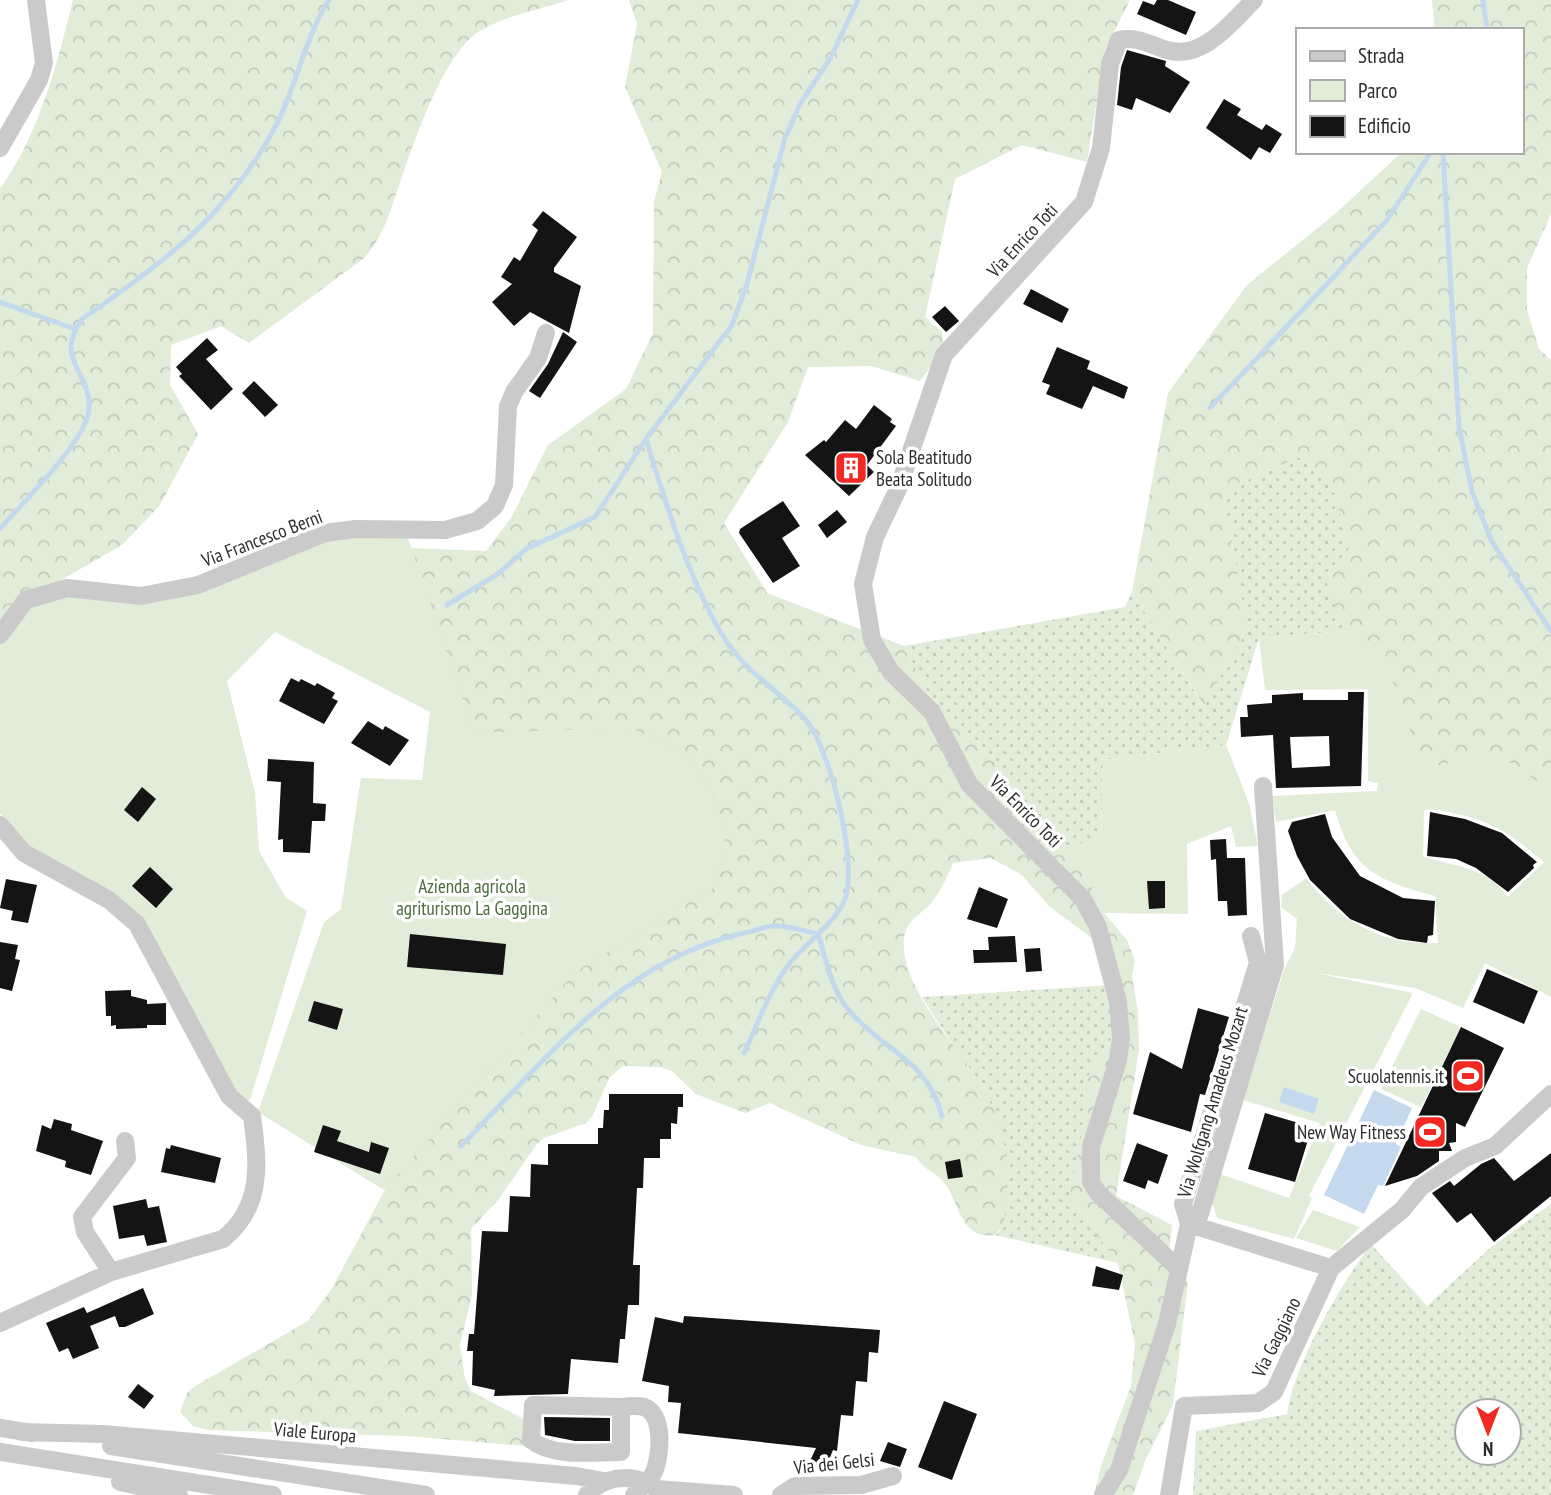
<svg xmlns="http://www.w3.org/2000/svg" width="1551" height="1495" viewBox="0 0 1551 1495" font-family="'PT Sans Narrow',sans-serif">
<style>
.grass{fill:url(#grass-dots);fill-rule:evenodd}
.forest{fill:url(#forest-crowns)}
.green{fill:#e1ecd9;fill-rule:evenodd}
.water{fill:#c4d9ee}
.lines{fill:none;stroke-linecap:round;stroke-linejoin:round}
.stream{stroke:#c4d9ee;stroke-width:5}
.building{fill:#141414;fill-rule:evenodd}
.minor{stroke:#cacaca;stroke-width:18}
.labels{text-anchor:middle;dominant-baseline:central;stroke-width:7;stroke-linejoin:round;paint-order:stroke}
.street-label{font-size:19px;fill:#2d2d2d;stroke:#fff}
.poi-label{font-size:19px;fill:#2d2d2d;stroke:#fff;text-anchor:end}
.park-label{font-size:19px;fill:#4a6c38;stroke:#fff}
</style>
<defs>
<pattern id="grass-dots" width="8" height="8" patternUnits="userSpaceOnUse" patternTransform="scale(1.75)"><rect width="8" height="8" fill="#e1ecd9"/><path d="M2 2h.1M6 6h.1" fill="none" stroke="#c1cbbb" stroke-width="1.8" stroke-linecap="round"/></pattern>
<pattern id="forest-crowns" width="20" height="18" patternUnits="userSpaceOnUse" patternTransform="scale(1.75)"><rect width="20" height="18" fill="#e1ecd9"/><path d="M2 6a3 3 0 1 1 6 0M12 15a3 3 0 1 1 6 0" fill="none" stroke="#c1cbbb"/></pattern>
</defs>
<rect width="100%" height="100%" fill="#fff"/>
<path class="grass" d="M1299,457L1333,487L1349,548L1344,627L1347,631L1259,638L1226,745L1103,760L1101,841L1063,846L1043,827L986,750L928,693L904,646L1125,607L1132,592L1203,705L1247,629L1223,491Z
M1111,985L1115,1033L1085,1082L1082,1133L1070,1198L1118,1263L995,1235L1000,1231L990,1103L922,997Z
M1551,1204V1495H1193L1196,1431L1287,1414C1295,1361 1340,1287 1371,1244L1427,1306L1490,1248ZM1467,1411H1509V1453H1467Z"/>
<path class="forest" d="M73,0H569C540,10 505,15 478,32C443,55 414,142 400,183C390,211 384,237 363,259L249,343L221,326L171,345L170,385L198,434L160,505L122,545L56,583L0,668V189C39,134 57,65 73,0Z
M629,0H1130L1105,49L1087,162L1022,145L955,179L925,317L942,332L944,350L920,381L871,366L808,367L788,422L724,523L767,593L904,646L928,693L986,750L1043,827L1063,846L1097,894L1104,913L1127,940L1135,961L1132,976L1138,1012L1139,1049L1116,1196L1172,1225L1167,1270L1188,1282L1173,1405L1145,1461L1133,1495H1094L1101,1466L1131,1386L1135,1344L1118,1263L1069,1198L1082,1133L1085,1082L1115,1033L1097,942L1050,907L1022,875L991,858L953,863C948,875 941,890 933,901C923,914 907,918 904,938C899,986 956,1044 980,1083C1001,1118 1011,1155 1007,1195C1006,1208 1006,1226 995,1235C958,1240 961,1200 941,1179C931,1170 926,1171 916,1157L861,1145L770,1103L745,1113L696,1094L672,1071L660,1067L623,1066L609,1078L593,1115L586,1123L544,1138L537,1144L498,1200L471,1229L472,1295L460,1345L465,1379L471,1391L525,1420V1446L407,1436L208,1430L193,1426L180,1412L187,1393L197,1385L308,1321L331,1290L393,1175L454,752L408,548L486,551L511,518L548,445L626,389L653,333L654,201L662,172L625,87L637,24Z
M1432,0H1551V214L1527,268V310L1539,349L1551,360V791L1496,754L1420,769L1398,689L1343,627L1327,584L1349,548L1333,487L1299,457L1223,491L1247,629L1204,706L1132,592L1168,393L1247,285L1335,214L1402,152H1521V30H1435Z"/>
<path class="green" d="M407,535L474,733L630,728L692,755L718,803L727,853L713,888L575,972L384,1190L258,1112L324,922L341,909L361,778L422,780L430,712L275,632L227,681L255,793L259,851L286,898L307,911L250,1100L240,1102L139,922L28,850L0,813V652L30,606L68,592L144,601L331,537Z
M1347,631L1398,689L1420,769L1496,754L1551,791V997L1485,963L1463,1008L1415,988L1311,972L1413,993L1309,1196L1312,1198L1294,1239L1217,1218L1212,1202L1220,1174L1289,1198L1320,1123L1243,1100L1285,967L1295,948L1297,919L1281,907L1282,895L1306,878C1339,921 1382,946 1438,943L1435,896C1377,880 1352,871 1335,810L1276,822L1272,796L1377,791L1378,783L1368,781V689L1265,690L1259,638ZM1430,809C1484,817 1503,827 1544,862L1508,897C1485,865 1455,868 1423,856L1424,811Z
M1226,745L1249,803L1258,846L1236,847L1231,826L1187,844L1188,914L1104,913L1097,894L1063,846L1101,841L1103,760Z
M1421,1009L1461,1027L1421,1107L1381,1089Z
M1313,1210L1360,1227L1337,1251L1296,1238Z"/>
<path class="water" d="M1284,1087L1319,1099L1314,1114L1279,1102Z
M1374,1090L1412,1108L1396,1144L1401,1147L1383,1186L1378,1185L1364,1214L1324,1195Z"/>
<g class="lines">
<path class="stream" d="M1483,0L1487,30
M1443,152L1459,427L1472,492L1492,542L1551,631
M0,302L75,329
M1210,408L1387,220L1431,152
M646,439C666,504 687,574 721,633C745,673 777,688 806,720C830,748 861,870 843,904C831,926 806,943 790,963C770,988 758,1024 744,1053
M0,529C21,504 88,439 89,409C91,370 53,361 82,319C164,263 230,213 277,124C297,84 305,37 329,0
M447,605L498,574L526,549L595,517L646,439L732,325L747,284L785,138L800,104L831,57L858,0
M461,1146C544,1062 619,962 740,934C751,932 765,926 776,926C790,926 805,931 818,934C826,959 831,989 848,1009C882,1051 927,1058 942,1116"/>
</g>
<path class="building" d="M1157,0H1168L1196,12L1186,35L1137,14L1143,1L1154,5Z
M1127,50L1166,61L1165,66L1190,82L1170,113L1136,98L1132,110L1117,105L1121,67Z
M1224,99L1241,109L1237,115L1262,130L1266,124L1282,134L1270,153L1259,147L1251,160L1206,128Z
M543,211L577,237L554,268V272L581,286L569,333L530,312L514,326L492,302L512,284L501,277L514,257L520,261L538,230L532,225Z
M1031,289L1069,309L1062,323L1023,304Z
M945,306L959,321L946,332L932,317Z
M563,332L577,342L540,398L529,391L548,364Z
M207,338L218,350L206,359L233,389L211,410L179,376L182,374L176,367Z
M1057,347L1090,361L1087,369L1128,387L1124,399L1093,386L1082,409L1046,394L1050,385L1042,382Z
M254,381L278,405L265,417L242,393Z
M874,405L892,419L890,422L896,426L867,465L874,472L849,496L805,455L824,440L826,442L845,420L856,429Z
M783,501L800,526L782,538L800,566L773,583L739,533L740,529Z
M837,510L847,522L827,538L818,525Z
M291,678L299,682L301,679L315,686L317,683L335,693L332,698L338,701L324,724L279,701Z
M1348,692H1364L1361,786L1276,788L1273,735L1241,737L1240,717H1248L1247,705L1272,703V695L1303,693V700H1348ZM1329,736L1330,766L1292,768L1290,737Z
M368,721L383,730L385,726L409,740L390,766L351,743Z
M268,759L314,762L313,803L326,804L325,821H312L310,853L283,852V839L278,840L281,782L267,781Z
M142,787L156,799L138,822L124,810Z
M1430,812L1465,819L1502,833L1537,862L1533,865L1534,868L1508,892L1476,868L1456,859L1427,856Z
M1325,814L1332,837L1360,876L1403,898L1435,901L1433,935L1428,936L1427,943L1398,939L1350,919L1310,880L1297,856L1288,831L1292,822Z
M1226,839L1227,858H1245L1247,915L1228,916L1227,901H1218L1216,859L1211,860L1210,840Z
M150,867L173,889L156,908L132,886Z
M6,879L37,885L28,923L11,920L13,911L0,908Z
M1147,881H1165V908L1149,909Z
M979,887L1008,899L997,928L967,919Z
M410,934L506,944L503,975L407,967Z
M1015,936L1017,962L974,963L973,950H989L988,937Z
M0,942L18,945L15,959L20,960L12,991L0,988Z
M1040,948L1042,971L1026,972L1024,949Z
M1487,969L1538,991L1524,1024L1473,1002Z
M131,990V996L147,1000V1004L166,1003V1025H147V1028L116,1029V1025L111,1026V1016H106L105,991Z
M314,1001L343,1009L337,1030L308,1021Z
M1198,1008L1229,1017L1205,1095L1200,1094L1191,1132L1133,1114L1150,1052L1182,1069Z
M1461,1027L1504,1048L1465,1127L1456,1123V1142L1449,1143L1452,1151H1439V1161L1417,1176L1385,1186Z
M609,1094H683V1107H678L677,1124L671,1123V1139H660V1158H644L643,1188H637L633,1265H640L639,1305H628L625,1339H620L618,1363L571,1359L568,1394L494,1396L495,1390L472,1385L473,1351H467L469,1334H474L482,1231L508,1232L510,1196L530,1197L531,1164L548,1165V1144H598V1128H603L604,1110H609Z
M1265,1113L1312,1127L1295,1182L1248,1169Z
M54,1119L72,1124L71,1130L103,1141L91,1175L65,1167L66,1161L36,1151L42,1125L51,1129Z
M323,1125L341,1131L337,1141L369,1152L371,1142L389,1148L380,1174L314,1152Z
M1137,1143L1168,1155L1158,1184L1148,1180L1145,1189L1123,1181Z
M171,1145L221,1158L215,1183L161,1172L166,1148L170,1149Z
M1551,1153V1196L1494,1242L1471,1213L1457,1223L1432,1193L1450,1181L1454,1186L1481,1164L1494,1158L1514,1181Z
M960,1159L963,1177L948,1179L945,1162Z
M146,1199L148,1208L159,1206L167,1242L147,1246L144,1235L119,1239L113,1206Z
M1096,1266L1123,1275L1119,1290L1092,1286Z
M143,1288L154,1314L125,1327H119L115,1316L90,1326L99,1348L73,1359L68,1348L59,1352L46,1323L84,1307L87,1313Z
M684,1316L880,1330L878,1353L869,1352L867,1382L856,1381L853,1416L841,1415L837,1451L833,1450L825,1470L809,1463L816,1448L678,1433L681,1403L668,1402L669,1386L642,1381L655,1317L683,1323Z
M138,1384L154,1396L144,1409L128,1397Z
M944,1401L977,1414L952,1480L918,1467Z
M544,1417L610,1418V1441H575L545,1435Z
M888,1442L907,1449L900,1467L880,1461Z"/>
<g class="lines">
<path class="minor" d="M0,148L39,80L44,63L36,0
M0,635L26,600L67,588L141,596L198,585L325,533L355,529L445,530L477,521L495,506L504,485L508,406L514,392L538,358L546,333
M0,825L24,853L109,900L137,924L229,1096L252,1116C258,1162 264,1206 223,1239L111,1272L0,1323
M1189,1224L1183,1204L1258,963L1251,936
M1178,1268L1098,1193L1091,1182V1147L1118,1060L1121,1039L1118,1002L1098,927L1083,899L969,784L932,712L891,672L872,640L863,584L875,537L898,489L944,355L1084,202L1101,148L1110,64L1119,40C1137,36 1150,45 1167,50C1202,61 1232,22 1254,0
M1331,1268L1402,1210L1421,1187L1465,1158L1495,1146L1551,1094
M111,1272L85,1232L82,1217L127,1158L125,1141
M533,1405L621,1407V1452C593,1452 554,1458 531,1440Z
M621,1407C629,1406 637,1405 644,1407C665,1415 661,1458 653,1474C649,1482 640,1488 634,1495
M0,1428L32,1433
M22,1432L103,1434L576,1476L604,1481
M111,1446L426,1495
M0,1452L273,1495
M120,1482L179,1495
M657,1489L734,1495
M587,1495C606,1473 643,1472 662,1495
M781,1495L795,1486L861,1485L893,1476
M1103,1495L1119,1470L1167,1324L1189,1224L1199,1217L1275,965L1263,786
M1169,1495L1184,1406L1258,1403L1274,1392L1331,1268L1189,1224"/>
</g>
<defs>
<symbol id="building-square" viewBox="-11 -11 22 22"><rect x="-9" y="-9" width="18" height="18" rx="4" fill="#f22922" stroke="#fff"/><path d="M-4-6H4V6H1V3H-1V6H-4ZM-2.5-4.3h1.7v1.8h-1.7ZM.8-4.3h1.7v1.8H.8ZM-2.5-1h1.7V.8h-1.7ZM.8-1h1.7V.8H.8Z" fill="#fff"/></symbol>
<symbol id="stadium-square" viewBox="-11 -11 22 22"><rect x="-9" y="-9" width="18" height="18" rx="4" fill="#f22922" stroke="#fff"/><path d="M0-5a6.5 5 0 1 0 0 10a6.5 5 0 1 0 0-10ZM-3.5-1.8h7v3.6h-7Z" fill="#fff"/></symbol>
</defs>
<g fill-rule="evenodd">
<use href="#building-square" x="832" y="449" width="38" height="38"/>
<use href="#stadium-square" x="1449" y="1057" width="38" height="38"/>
<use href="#stadium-square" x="1411" y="1113" width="38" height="38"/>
</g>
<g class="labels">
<g class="street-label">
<text transform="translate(1022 240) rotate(-47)">Via Enrico Toti</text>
<text transform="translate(262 538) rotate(-21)">Via Francesco Berni</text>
<text transform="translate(1026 811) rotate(45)">Via Enrico Toti</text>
<text transform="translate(1212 1102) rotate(-73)">Via Wolfgang Amadeus Mozart</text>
<text transform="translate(1276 1337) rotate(-64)">Via Gaggiano</text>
<text transform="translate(315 1432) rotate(5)">Viale Europa</text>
<text transform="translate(834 1463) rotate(-6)">Via dei Gelsi</text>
</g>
<g class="poi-label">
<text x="876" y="457" text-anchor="start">Sola Beatitudo<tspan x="876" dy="22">Beata Solitudo</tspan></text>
<text x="1444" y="1076">Scuolatennis.it</text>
<text x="1406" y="1132">New Way Fitness</text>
</g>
<g class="park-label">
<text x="472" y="886">Azienda agricola<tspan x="472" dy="22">agriturismo La Gaggina</tspan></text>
</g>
</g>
<rect x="1296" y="28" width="228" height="126" fill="#ffffff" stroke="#ababab" stroke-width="2"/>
<rect x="1310" y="51" width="35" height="10" fill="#cacaca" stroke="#ababab" stroke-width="2"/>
<text x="1358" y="63" font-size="21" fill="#2d2d2d">Strada</text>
<rect x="1310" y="80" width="35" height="21" fill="#e1ecd9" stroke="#ababab" stroke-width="2"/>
<text x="1358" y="98" font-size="21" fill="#2d2d2d">Parco</text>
<rect x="1310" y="116" width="35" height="21" fill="#141414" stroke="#ababab" stroke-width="2"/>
<text x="1358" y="133" font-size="21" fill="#2d2d2d">Edificio</text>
<g transform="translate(1488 1432) rotate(180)"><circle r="33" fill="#ffffff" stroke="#ababab" stroke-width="2"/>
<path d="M0-5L12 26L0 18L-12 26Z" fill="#f22922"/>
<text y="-10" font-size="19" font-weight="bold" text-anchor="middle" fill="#2d2d2d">N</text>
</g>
</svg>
